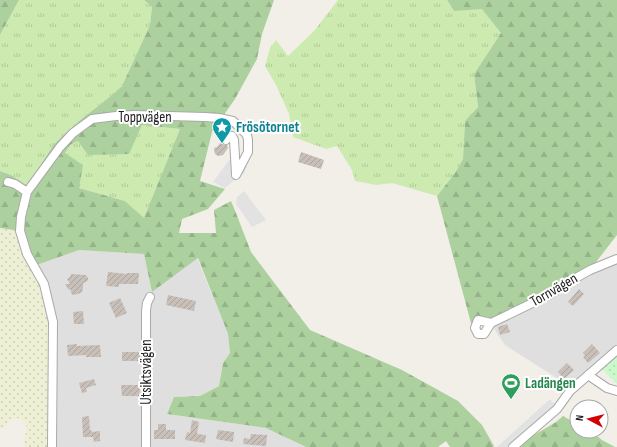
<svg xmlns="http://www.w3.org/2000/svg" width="617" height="447" viewBox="0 0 617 447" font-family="'Sofia Sans Condensed',sans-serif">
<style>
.residential{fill:#e0dfdf}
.farmland{fill:url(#farmland-dots)}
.grass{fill:url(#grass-tufts)}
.forest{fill:url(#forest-firs);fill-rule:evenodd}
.park{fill:url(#park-dots)}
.parking{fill:#e2e2e2}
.building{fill:url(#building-hatch)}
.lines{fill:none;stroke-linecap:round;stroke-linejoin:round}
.minor-casing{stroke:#a9a9a9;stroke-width:10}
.minor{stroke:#fff;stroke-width:8}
.labels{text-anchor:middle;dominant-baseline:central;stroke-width:4;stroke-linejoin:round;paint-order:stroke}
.street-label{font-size:15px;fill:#222;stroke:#fff}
.culture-label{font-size:15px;font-weight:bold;fill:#0d838f;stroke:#fff;text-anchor:start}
.leisure-label{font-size:15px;font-weight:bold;fill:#27864d;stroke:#fff;text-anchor:start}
</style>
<defs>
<pattern id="farmland-dots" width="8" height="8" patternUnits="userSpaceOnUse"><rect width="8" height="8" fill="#eef0d5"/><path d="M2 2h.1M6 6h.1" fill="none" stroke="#ccceb7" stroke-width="1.8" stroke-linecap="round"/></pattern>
<pattern id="grass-tufts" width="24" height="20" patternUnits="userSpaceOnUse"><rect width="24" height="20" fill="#cdebb0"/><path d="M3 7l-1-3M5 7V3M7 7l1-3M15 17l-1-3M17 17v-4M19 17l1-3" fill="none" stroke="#b0c997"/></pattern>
<pattern id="forest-firs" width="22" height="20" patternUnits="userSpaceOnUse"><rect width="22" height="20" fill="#add19e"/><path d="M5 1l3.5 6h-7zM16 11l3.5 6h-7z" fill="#95b388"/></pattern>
<pattern id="park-dots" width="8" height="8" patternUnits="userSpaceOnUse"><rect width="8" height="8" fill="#c8facc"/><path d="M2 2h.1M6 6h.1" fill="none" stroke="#acd6af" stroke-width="1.8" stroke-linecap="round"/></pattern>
<pattern id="building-hatch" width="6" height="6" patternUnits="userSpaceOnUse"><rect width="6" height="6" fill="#c7bfb8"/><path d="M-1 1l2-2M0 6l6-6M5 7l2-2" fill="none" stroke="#aba49e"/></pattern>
</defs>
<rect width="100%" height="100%" fill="#f2efe9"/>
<path class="residential" d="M79,250L144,254L152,291L197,258L228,334L230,353L223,363L219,386L200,396L174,397L167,414L267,428L306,447H52L34,266Z
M617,256V356L586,381L560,380L505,345L492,326L546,303L570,283Z"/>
<path class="farmland" d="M0,228L20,231L44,284L53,322L52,447H23L27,427L21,418L11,419L5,426L0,430Z"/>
<path class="grass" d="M19,0H144L152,7L150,25L122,86L112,95L79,121L54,144L27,186L11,175L0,171V35Z
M338,0H447L454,11L482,8L501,33L474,74L478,107L465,121L463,159L455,173L437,196L392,183L376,185L355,181L352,170L337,146L326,149L293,137L289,114L276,85L265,66L270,48L276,40L288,56L314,31Z
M142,125L180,129L144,219L125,201L79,188L65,153L70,145L78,141Z"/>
<path class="forest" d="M0,0H19L0,35Z
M144,0H274L262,34L257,59L235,99L212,132L200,181L225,189L208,209L182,219L179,233H216L214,210L231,201L236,213L251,252L310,330L402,370L458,401L482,425L494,446L493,447H450L446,441L438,447H306L266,428L167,414L174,397L200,396L219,386L223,363L230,353L228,334L198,258L152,292L144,254L79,250L34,266L20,231L0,228V171L11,175L27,186L54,144L79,121L112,95L122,86L150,25L152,7ZM142,125L180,129L144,218L125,201L79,188L83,165L65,153L70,145L78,141L88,155L129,154Z
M447,0H617V235L593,266L548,294L491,321L472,327L437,196L455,173L463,159L465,121L478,107L474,74L501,33L482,9L454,11Z
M563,416L577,424V431H591L602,440L615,447H520L529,438L556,422Z"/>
<path class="park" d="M617,356V384L602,369Z"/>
<path class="parking" d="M253,149L244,174L238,177L225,188L213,182L229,160L233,161L239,156Z
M244,191L266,220L252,227L236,204L237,197Z
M550,399L555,405L547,413L508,447H497Z"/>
<path class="building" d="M221,142L224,145H227L228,148L223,155L218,156L215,154L214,148L217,147Z
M301,152L324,160L321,169L298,162Z
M108,272L127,274V273H139L138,284H119V287L106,286Z
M71,274L86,275L88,278V280L86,282L83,283V287L82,292L78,294L73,295L71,293V290L68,289L65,284H70L67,279L70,277Z
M579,289L584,294L573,306L568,302Z
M168,295L196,301L194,311L166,305Z
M120,298L127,313L116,318L109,303Z
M83,311L84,324H74L73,312Z
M507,324L510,332L500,335L498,327Z
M77,344V346L100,345L101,357H86V355L68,356L67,345Z
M592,344L600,353L588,363L583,357L585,356L583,353Z
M122,352H140V361H122Z
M567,363L574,370L564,379L558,372Z
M94,379L96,385L86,388L87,392L82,393L79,383Z
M121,385H140V396H122Z
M89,416L90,430H91L92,432L100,431V441L94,442L93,437H83L82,417Z
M192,420L199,422L197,434L206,435L205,443L185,440L187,432L190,433Z
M158,424H166V430H175V439H154V430H158Z
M218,430L234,432L233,442L216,439Z
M251,434L267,435L266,446L243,444L244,438L250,439Z"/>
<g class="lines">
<defs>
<path id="minor" d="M226,140L230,136H232L234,140L236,174
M8,182L15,184L27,192L21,217L20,231L27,254L44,284L53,322L52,447
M27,192L60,147L73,133L92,119L116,116L134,115L205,117L219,118L233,121L247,135L248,140V152L236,175
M491,323L478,320L475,328L478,334H484L491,323L549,295L567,283L590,270L617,259
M588,375L607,388L617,391
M146,447V311L147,303L150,297
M513,447L557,409L570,391L617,350"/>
</defs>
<use href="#minor" class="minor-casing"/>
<use href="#minor" class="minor"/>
</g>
<defs>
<symbol id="sight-pin" viewBox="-11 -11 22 30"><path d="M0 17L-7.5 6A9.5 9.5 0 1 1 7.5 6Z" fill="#0f9aa8" stroke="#fff"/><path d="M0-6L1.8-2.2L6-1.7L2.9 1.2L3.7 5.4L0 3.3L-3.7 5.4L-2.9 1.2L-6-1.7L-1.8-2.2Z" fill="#fff"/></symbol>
<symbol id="stadium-pin" viewBox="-11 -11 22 30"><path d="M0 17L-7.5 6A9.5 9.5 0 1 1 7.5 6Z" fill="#2e9e5b" stroke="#fff"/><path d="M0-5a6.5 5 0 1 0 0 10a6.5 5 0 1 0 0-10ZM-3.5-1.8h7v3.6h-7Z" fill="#fff"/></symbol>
</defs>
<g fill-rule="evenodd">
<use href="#sight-pin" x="211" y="116" width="22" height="30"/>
<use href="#stadium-pin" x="500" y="372" width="22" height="30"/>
</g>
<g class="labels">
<g class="street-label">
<text x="145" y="117">Toppvägen</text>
<text transform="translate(554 290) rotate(-30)">Tornvägen</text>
<text transform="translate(146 372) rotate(-90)">Utsiktsvägen</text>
</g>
<g class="culture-label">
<text x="236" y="127">Frösötornet</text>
</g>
<g class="leisure-label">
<text x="525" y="383">Ladängen</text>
</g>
</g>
<g transform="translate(589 419) rotate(277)"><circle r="19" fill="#ffffff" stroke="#a7a7a7"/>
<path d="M0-3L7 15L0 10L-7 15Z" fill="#d40000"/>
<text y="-6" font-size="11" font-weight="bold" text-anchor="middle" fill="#222222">N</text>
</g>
</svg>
